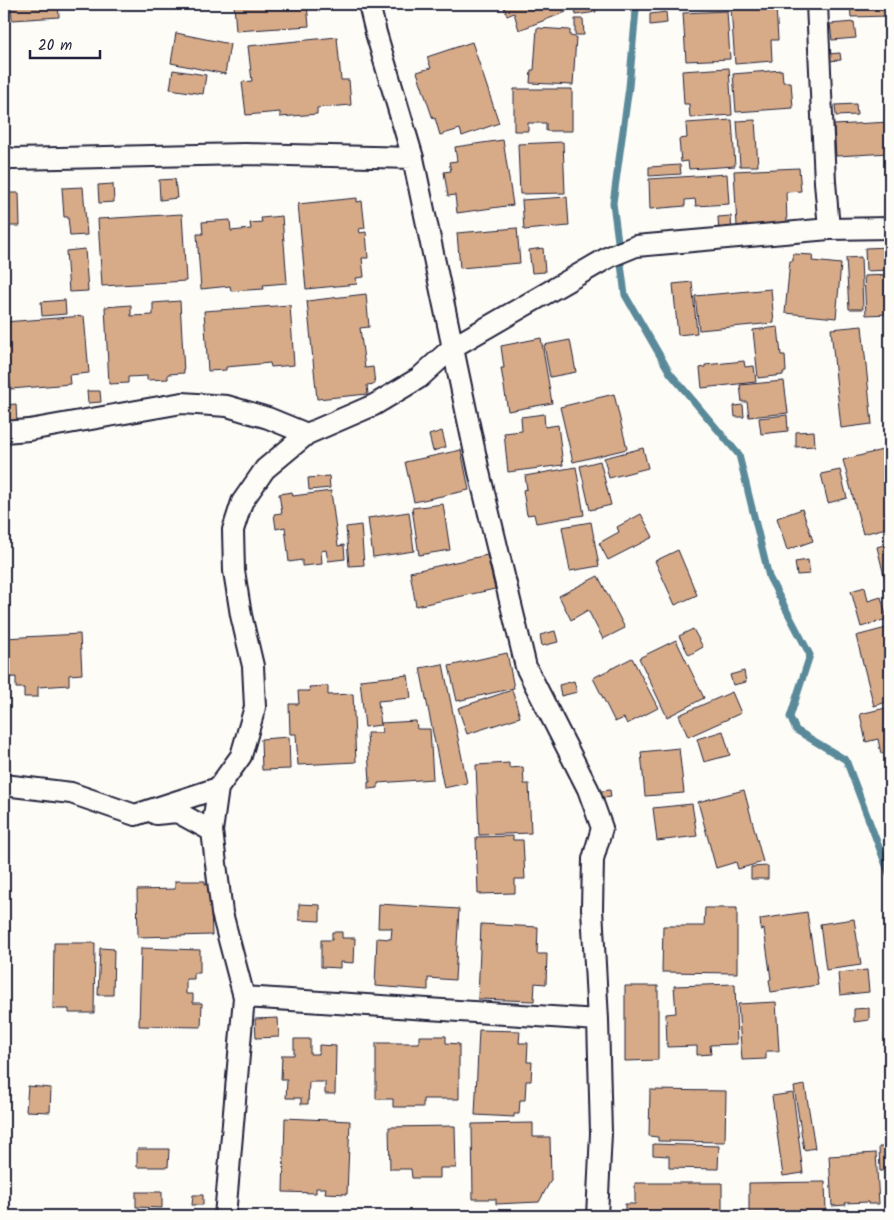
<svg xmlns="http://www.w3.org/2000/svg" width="894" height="1220" viewBox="0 0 894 1220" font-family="Kalam,sans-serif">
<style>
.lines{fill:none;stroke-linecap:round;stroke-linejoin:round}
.stream{stroke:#5a8a9a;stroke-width:7}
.building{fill:#d7ab88;stroke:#22223b}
.minor-casing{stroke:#22223b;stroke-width:24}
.minor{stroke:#fdfcf7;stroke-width:20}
</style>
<rect width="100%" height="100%" fill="#fdfcf7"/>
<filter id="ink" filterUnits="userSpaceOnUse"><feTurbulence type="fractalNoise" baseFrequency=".02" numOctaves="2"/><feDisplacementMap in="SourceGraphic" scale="10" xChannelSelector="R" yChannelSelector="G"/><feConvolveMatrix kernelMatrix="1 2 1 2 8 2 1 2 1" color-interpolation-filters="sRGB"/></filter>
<g filter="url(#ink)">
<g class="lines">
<path class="stream" d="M633,4L636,10L629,87L613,203L625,295L670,373L739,455L769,577L810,655L790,717L796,730L846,760L890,876"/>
</g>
<path class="building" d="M11,4H58L59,17L12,20Z
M234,4H307L309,26L236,31Z
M503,4H563L566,12L519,30L514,13L507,16Z
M574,4H595L596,12L576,15Z
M850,4H890V16L851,17Z
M776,6L778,40H771L772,61L735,64L731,8Z
M727,11L730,59L686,61L683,13Z
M666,12L667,23L650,25V14Z
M575,19H583L584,35H575Z
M854,22L856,38L832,40L830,24Z
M887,25H890V70H888Z
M537,28L570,30V36L576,37L573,85L530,83L531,70H534Z
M176,33L230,44L225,74L171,63Z
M337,37L341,80H349L351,105L317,108V114L280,117V112L246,115L242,82L252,81L248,46Z
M472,42L499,123L462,136L460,129L440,135L435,118L433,119L417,72L431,68L427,57Z
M840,53L841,60L828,61V54Z
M729,68L732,115L690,118L689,104H684L682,71Z
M173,70L206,75L203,94L170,89Z
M782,70L783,82H791L793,108L736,112L733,74Z
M514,89H572V131H546V123H528V131H514Z
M856,104L857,115L836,116L835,105Z
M732,120L735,166L689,169L688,161L681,162L679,139L687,138L686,123Z
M755,120L758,166H740L737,121Z
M890,122V153L836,156L834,125Z
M503,140L513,205L457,213L455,195L448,196L444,172L451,171L449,162L457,161L455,147Z
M563,142L565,193L520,194L518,144Z
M680,165L681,174L649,176V167Z
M799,168L801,191L786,192L787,224L737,226L734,171Z
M727,174L729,204L696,206L695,199L685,200V206L650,209L649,179Z
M175,179L177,198L160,200L159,180Z
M113,184L114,202L99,203L98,185Z
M83,187L87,235L70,236L68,217H64L62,188Z
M4,193H19L20,226H4Z
M567,197L569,226L524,230L522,200Z
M357,198V202L362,201L365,228L359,229L360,233L366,232L368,258H362L364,277L356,278L357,284L306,289L298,204Z
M182,214L186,281L102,286L98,219Z
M282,216L287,283L263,285L264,289L231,291L230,286L201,289L197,234H203L202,222L230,220L231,231L251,229L250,223L262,222L261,218Z
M731,216L732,235L719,236L718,217Z
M517,228L520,263L460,268L457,233Z
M890,247V270L866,271L865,248Z
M543,248L545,272L532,273L529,250Z
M85,249L88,291L69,292L66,251Z
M793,254L813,255L812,261L841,264L836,318L785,313L790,261H793Z
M861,257L863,309H849L846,258Z
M890,275V314L866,315L864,276Z
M692,282L697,333L678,335L673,284Z
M771,289L774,323L699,330L695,296Z
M366,294L369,327L360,328L365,368L373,367L375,384L367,385L368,394L317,399L307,301Z
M65,300L66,314L42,316L41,302Z
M180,301L184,373L168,374V379L147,380V376L128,377V383L109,384L105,307L131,305V316L153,315V303Z
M290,305L294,365L271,367L270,363L226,367V370L208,371L204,311Z
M84,316L89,373L69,375L70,384L11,389L10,380H4V322Z
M862,326L872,424L841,428L831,329Z
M778,327L781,355H785L786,372H783V375L758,378L753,330Z
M541,338L552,403L508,411L501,368H504L501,346Z
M570,340L576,372L550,377L544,345Z
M744,361L745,367L754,366L756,382L702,388L700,368L705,367V365Z
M784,381L788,413L749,417L747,402H742L740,385Z
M87,391H100L101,402L88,403Z
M614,394L627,449L573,462L560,407Z
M16,404L17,424H4V405Z
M743,405L744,417H735L734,406Z
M544,414L545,427L558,425L563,465L508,472L504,433L522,431L521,417Z
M787,415L788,431L761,434L759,418Z
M442,431L446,447L433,451L429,435Z
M814,431L815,446L796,447V432Z
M643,448L648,468L609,478L604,458Z
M890,448V527L863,534L843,460Z
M461,450L469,490L414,502L405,462Z
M600,461L611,505L590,510L580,466Z
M576,467L584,515L536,523L534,514L527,515L523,490L527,489L525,476Z
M840,470L847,498L828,503L821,474Z
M329,476L330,488L309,490L308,478Z
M331,491L338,546L344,545L345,559L328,561L326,550L321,551L322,564L302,566V560L289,562L285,527L276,529L274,514L282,513L279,494L292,492L293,496Z
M443,504L450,550L419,555L412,508Z
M802,509L813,541L787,550L777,518Z
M409,512L414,551L373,557L368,518Z
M641,514L653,537L608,560L599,543L619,532L617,527Z
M591,522L599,566L570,571L562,527Z
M361,525L364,565L349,566L346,527Z
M890,543V600L877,547Z
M678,550L697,595L675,605L655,561Z
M487,555L495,589L416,606L410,572Z
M808,560L810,574L797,575L795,562Z
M598,576L625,628L603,639L588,610L571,620L559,596Z
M865,587L868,601L881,597L887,619L861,627L851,591Z
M890,627V701L874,706L856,636Z
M693,629L703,647L689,655L679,636Z
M555,631L558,642L542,646L540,635Z
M80,634L82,674L69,675V685L38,687V697H24V688H16V677L4,678V638Z
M676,640L704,698L667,717L639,658Z
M507,653L514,688L457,701L449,666Z
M632,658L658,708L627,724L624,718L615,722L593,678Z
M443,664L467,783L444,788L420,668Z
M744,671L746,682L733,685L730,675Z
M408,675L411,698L378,701L381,725L365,727L360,680Z
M574,681L577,692L561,696L559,685Z
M328,686V695L353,694L356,762L298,765L296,734H290L289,704H299L298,691H310L309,687Z
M512,690L520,717L467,734L458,708Z
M732,692L741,713L688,737L679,715Z
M890,707V752L881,754L878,739L866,742L860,714Z
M416,721L417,729H430L433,779L378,783V788L368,789V782H370L367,733H382L381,723Z
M723,731L730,755L704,762L697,739Z
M289,737L290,769L262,770L261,739Z
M679,748L684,793L645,796L641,752Z
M509,763V768L523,767L524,784H529L531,833L479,835L476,765Z
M610,790L611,797L595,799L594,792Z
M744,790L763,862L738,869L736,862L716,868L698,802Z
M692,804L697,836L657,841L653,808Z
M513,836V840H523L525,879H515V893L478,894L476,837Z
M768,866V879H751V867Z
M175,881H205V884H210L212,935L138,937L137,890L175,889Z
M299,904L320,905V921L299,920Z
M379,904L459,909L455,980L428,978V990L375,986L377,938L391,939L392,928H378Z
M705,908H737V973L662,972L663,926H704Z
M807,912L818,985L771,992L769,980L771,979L764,929L761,930L760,919Z
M854,919L861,965L826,970L820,924Z
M481,924L538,927L537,954H547L546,984L535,983L534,1001L478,999Z
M332,932H342V938H355L354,963L340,962V968L321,967V940H332Z
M54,943H95L94,1013H69V1009H53Z
M100,948L114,949L113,995H98Z
M141,948L200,950V973H194V979H186V994H193V1003H202L201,1027L139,1026Z
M867,970L869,992L840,995L838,973Z
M735,984L737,1044L710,1045L711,1054L697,1055V1046L667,1047L666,1014L676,1013L674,986Z
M625,986H658V1060L625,1061Z
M776,1002L779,1051H766V1059L742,1060L738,1004Z
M869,1008V1020L854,1022V1009Z
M278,1018L279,1037L256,1038L255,1019Z
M479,1030L520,1031L519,1043H528L527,1062H532L531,1081H526L525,1100H520L519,1114H514V1117L475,1115Z
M419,1036H446V1043L459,1044V1099H423V1107H393V1099H376V1043H419Z
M294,1039H310V1054H319V1045L336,1046L335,1094H325V1082H309L308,1104H301V1098H286L287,1080H281L282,1055H294Z
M805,1085L815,1148L804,1150L794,1087Z
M28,1086L51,1088L50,1112L26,1111Z
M650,1090L726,1091L725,1142L658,1141V1137L649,1136Z
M793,1093L803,1173L783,1176L772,1096Z
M285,1118L350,1121L347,1194L325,1193L326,1188H316V1193L283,1192Z
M533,1123V1137H550L551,1180L539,1202L496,1204V1199H473L472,1124Z
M455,1126L456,1168H440V1178H412L411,1169H390L389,1127Z
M653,1144L719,1146L718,1169L669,1168V1156L653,1155Z
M879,1147H890V1170L880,1171Z
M137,1149H169L168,1167H137Z
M876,1153L879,1204H868V1202L845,1203L846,1205L832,1206L829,1156Z
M825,1182L826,1212H749V1183Z
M635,1183H722V1216H625V1204H635Z
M136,1192H162V1208L136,1207Z
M193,1195H203V1205H192Z"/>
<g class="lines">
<defs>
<path id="minor" d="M369,4L376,33L413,158L479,472L526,667L588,789L602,828L593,859L592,909L598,1020L601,1133L597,1216
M817,4L825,182L829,229L890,228
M4,157L13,159L245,154L413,158
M4,432L29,430L182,403L227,406L268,418L307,434
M4,785L71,793L135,815L218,788
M156,814L177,812L212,831
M244,997L598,1020
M225,1216L244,997L222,913L212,831L218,788L241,756L255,707L253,666L241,615L234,571L233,530L242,502L265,469L307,434L374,405L419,378L453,347L609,257L636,246L829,229"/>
</defs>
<use href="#minor" class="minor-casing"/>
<use href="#minor" class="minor"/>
</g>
</g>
<rect width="894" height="1220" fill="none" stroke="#fdfcf7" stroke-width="20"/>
<rect x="10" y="10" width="874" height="1200" fill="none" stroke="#22223b" stroke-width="2" filter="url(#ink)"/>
<path d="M30 50v8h70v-8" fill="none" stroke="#22223b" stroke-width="2.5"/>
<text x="38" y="50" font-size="15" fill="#22223b" stroke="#fdfcf7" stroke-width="4" paint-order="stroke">20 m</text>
</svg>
